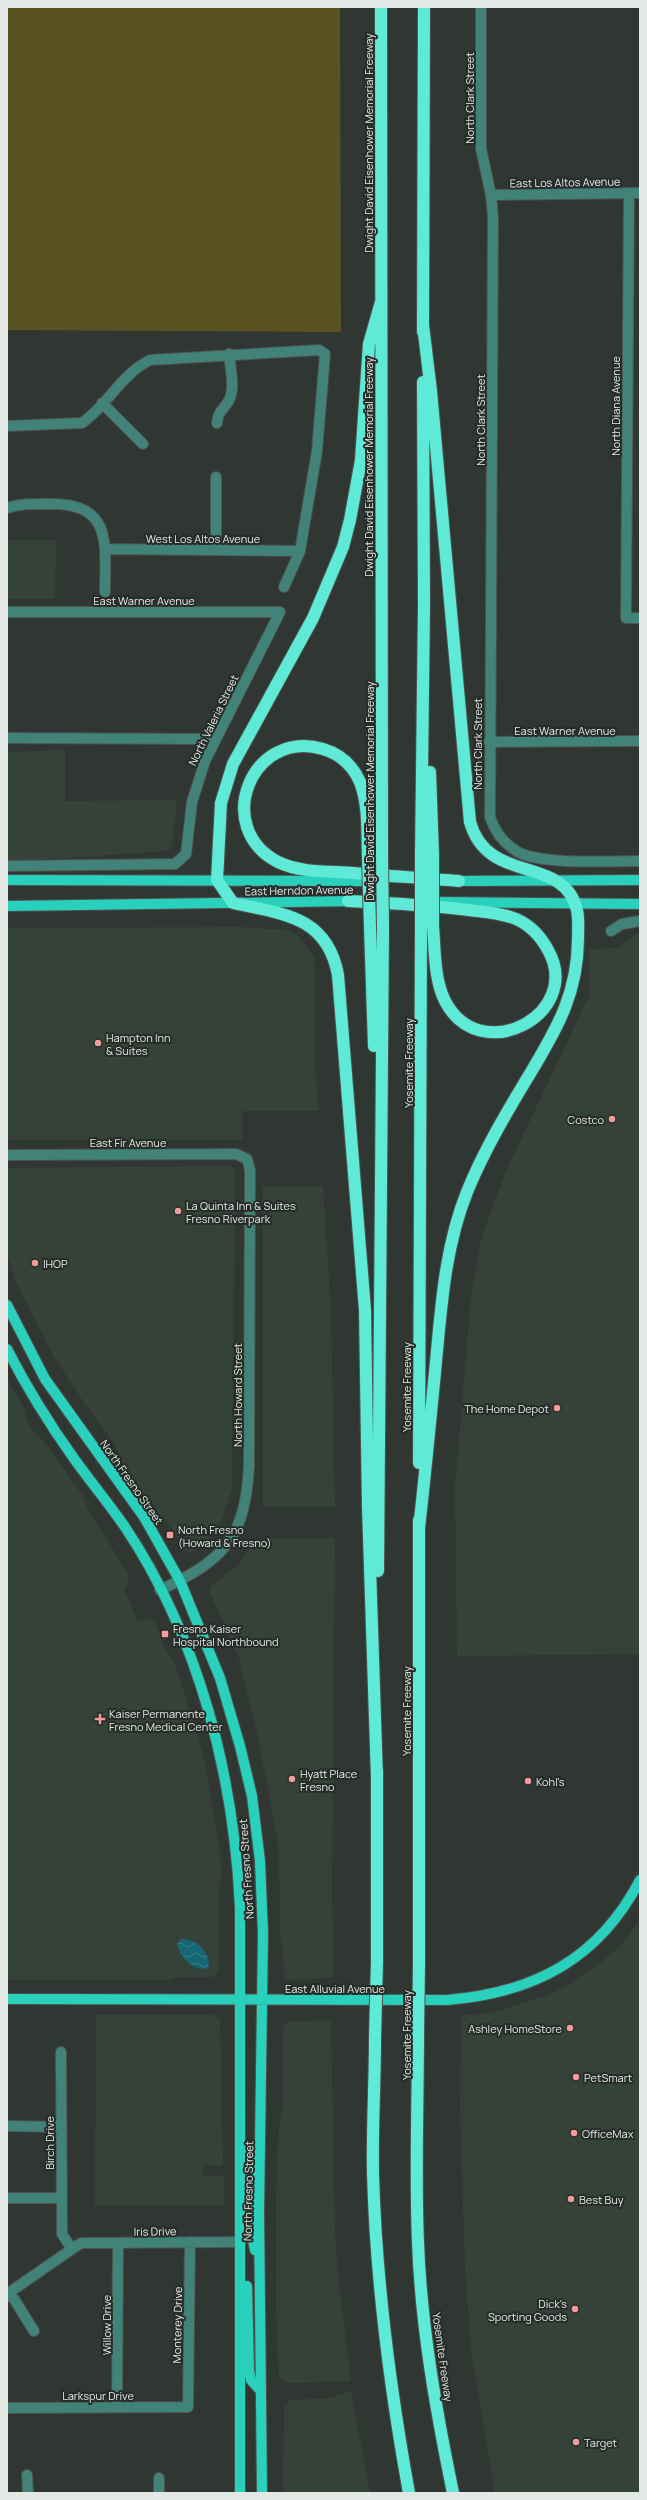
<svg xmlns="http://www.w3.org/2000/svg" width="647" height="2500" viewBox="0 0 647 2500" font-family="Manrope,sans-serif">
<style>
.built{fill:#354239}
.grass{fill:#595222}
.water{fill:url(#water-waves)}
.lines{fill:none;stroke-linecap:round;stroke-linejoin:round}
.minor-casing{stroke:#4d534f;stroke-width:12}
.major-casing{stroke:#4d534f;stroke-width:12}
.highway-casing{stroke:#4d534f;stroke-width:14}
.minor{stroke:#418379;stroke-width:10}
.major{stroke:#29d1bd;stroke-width:10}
.highway{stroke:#5eead6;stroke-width:12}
.highway-bridge-casing{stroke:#4d534f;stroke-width:14;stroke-linecap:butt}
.highway-bridge{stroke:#5eead6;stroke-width:12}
.poi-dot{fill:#f59b9b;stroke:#262d28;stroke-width:1.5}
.labels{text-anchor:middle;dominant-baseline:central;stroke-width:4;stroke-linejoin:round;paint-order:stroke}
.street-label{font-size:11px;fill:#e4e8e5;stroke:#262d28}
.poi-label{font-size:11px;fill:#e4e8e5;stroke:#262d28;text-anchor:start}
</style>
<defs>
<pattern id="water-waves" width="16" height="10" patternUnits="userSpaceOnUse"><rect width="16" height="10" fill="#146773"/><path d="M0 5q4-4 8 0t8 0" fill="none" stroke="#367d87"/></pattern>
</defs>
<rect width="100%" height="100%" fill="#303732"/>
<path class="built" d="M7,540H56L55,599H7Z
M65,750V801L177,800L172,847L167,851L7,862V752Z
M239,927L286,930L298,935L314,957L315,1069L319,1111H242V1140H7V928Z
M637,933H640V1654L457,1656L455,1487L471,1297L481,1239L506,1171L589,996V949L619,948Z
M231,1166L235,1169L232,1490L221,1521L210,1537L193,1553L184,1551L174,1532L127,1473L114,1443L83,1401L53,1355L16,1282L7,1255V1168Z
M323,1186L331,1311L335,1507H263V1187Z
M7,1380L27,1413L25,1418L37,1437L41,1438L45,1443L83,1496L88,1510L129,1575L128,1584L124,1589L138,1621L147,1619L154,1621L167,1653L172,1658L181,1681L204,1758L219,1846L222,1872L219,1887V1971L213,1977H175L169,1980H7Z
M335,1538L332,1894L334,1978L285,1980L280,1928L279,1849L260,1746L239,1658L209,1591L210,1587L239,1564L257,1539Z
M640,1920V2493H495L471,2350L465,2267L460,2110L461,2015L492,2013L549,1995L573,1982L600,1963L619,1947Z
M96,2015H214L220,2021L223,2165H203V2176H224V2205H95Z
M331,2020L335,2233L339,2286L351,2381L292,2383L284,2382L279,2376L276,2310V2199L279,2126L283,2105V2027L287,2022Z
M351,2391L370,2493H283L284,2406L291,2400L330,2398Z"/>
<path class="grass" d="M7,7H340L341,332L7,330Z"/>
<path class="water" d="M181,1939C194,1938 205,1948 209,1960L208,1968C193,1972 180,1957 177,1944Z"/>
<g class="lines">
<defs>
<path id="minor" d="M481,7V149L491,195L493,217L490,817C495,832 504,844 518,852C542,865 611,861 640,861
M629,193L626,618H640
M491,195L640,193
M102,403L143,444
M217,423C218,409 226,409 230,398C235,386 230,367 229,354
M7,426L82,423C108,405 120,375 150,360L319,350L325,354L317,451L300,551L284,587
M7,508C22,503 37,504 53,504C113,504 105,546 105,592
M105,549L300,551
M216,549V477
M7,612H280L205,761L192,802L186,854L175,864L7,866
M7,738L214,739
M489,742L640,741
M611,931L622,924L640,921
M7,1155L236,1154L247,1159L250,1170L249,1466C245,1539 224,1560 160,1590
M61,2052L62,2234L72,2249L81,2243L241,2242
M7,2126L61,2127
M7,2198H61
M7,2294L72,2249
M7,2294L14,2299L34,2331
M117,2407L118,2243
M7,2408L188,2407L190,2242
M27,2475L28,2493
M159,2478V2493"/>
<path id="major" d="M7,880L376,881
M452,881L640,880
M437,902L640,904
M7,906L355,901
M7,1305L45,1379L144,1517L180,1581L220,1678L240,1746L252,1796L260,1861L263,1933L259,2211L262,2493
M7,1349C27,1388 50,1425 75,1460C91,1482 109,1504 125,1527C199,1638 234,1775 240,1908V2493
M7,1999L447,2000C534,1993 599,1959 640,1880
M240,2145L249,2152L251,2159V2229L255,2250
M247,2286L249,2371L251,2380L261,2391"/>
<path id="highway" d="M381,7L382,856
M423,332L424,7
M430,772L433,855
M421,855L424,605L423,382
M368,857C367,833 369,805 360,782C353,766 340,754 323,749C251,728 212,828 278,862C301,873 328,871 353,873C388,876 423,878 459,881
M348,901C389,903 429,905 469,910C485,912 502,913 516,919C530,925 541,937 548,950C584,1014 480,1069 445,1001C434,979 435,950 433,926
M370,927L374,1046
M419,1463L421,926
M419,1520V1964
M419,1528C425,1476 430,1424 435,1372C441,1311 444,1249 467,1192C484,1150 508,1110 531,1072C558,1027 578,992 578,938C578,929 579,919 577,910C564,854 488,886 470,822L431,391L423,325
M378,1571L383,927
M377,1770V1961
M377,1778L368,1507L365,1310L338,975C327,916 283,914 233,903L217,880L221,803L233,764L313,618L343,547L350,520L361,460L369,344L381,302
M418,2033C418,2103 415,2172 418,2242C421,2326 436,2410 453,2493
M375,2038C375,2083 372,2129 373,2174C376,2281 390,2388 409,2493"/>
</defs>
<use href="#minor" class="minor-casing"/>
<use href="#major" class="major-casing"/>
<use href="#highway" class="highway-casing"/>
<use href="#minor" class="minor"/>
<use href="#major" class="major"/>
<use href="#highway" class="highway"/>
<defs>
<path id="highway-bridge" d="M433,855V926
M382,856L383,927
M368,857L370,927
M421,926V855
M418,2033L419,1964
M375,2038L377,1961"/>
</defs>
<use href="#highway-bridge" class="highway-bridge-casing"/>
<use href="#highway-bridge" class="highway-bridge"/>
</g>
<g class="poi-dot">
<circle cx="98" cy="1043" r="4"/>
<circle cx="612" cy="1119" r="4"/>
<circle cx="178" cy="1211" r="4"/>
<circle cx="35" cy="1263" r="4"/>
<circle cx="557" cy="1408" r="4"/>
<rect x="166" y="1531" width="8" height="8" rx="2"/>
<rect x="161" y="1630" width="8" height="8" rx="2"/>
<path d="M98 1713h4v4h4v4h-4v4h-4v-4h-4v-4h4z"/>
<circle cx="292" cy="1779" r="4"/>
<circle cx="528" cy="1781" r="4"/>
<circle cx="570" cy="2028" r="4"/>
<circle cx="576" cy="2077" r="4"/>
<circle cx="574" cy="2133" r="4"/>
<circle cx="571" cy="2199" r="4"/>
<circle cx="575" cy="2309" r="4"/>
<circle cx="576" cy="2442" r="4"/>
</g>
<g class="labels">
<g class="street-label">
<text transform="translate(469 98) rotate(-90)">North Clark Street</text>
<text transform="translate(368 143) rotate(-90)">Dwight David Eisenhower Memorial Freeway</text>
<text transform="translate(565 182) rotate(-1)">East Los Altos Avenue</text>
<text transform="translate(615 406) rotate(-90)">North Diana Avenue</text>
<text transform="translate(480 420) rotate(-90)">North Clark Street</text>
<text transform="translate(368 467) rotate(-90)">Dwight David Eisenhower Memorial Freeway</text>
<text x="203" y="538">West Los Altos Avenue</text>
<text x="144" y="600">East Warner Avenue</text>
<text transform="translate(213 720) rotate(-64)">North Valeria Street</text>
<text x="565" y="730">East Warner Avenue</text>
<text transform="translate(477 744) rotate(-90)">North Clark Street</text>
<text transform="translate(369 791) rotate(-90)">Dwight David Eisenhower Memorial Freeway</text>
<text transform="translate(299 890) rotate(-1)">East Herndon Avenue</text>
<text transform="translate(408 1063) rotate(-90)">Yosemite Freeway</text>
<text x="128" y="1142">East Fir Avenue</text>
<text transform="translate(406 1387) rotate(-90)">Yosemite Freeway</text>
<text transform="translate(237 1395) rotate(-90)">North Howard Street</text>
<text transform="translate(132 1482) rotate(55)">North Fresno Street</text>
<text transform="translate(406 1711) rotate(-90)">Yosemite Freeway</text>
<text transform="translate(246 1869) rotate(-94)">North Fresno Street</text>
<text x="335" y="1988">East Alluvial Avenue</text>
<text transform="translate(406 2035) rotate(-90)">Yosemite Freeway</text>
<text transform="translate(49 2143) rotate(-90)">Birch Drive</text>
<text transform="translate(248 2191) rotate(-89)">North Fresno Street</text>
<text transform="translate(155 2231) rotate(-1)">Iris Drive</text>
<text transform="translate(106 2325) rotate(-90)">Willow Drive</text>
<text transform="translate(177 2325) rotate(-89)">Monterey Drive</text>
<text transform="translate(443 2357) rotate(82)">Yosemite Freeway</text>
<text x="98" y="2395">Larkspur Drive</text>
</g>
<g class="poi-label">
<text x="106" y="1037">Hampton Inn<tspan x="106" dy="13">&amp; Suites</tspan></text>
<text x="604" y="1119" text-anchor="end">Costco</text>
<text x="186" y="1205">La Quinta Inn &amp; Suites<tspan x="186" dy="13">Fresno Riverpark</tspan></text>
<text x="43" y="1263">IHOP</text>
<text x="549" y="1408" text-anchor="end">The Home Depot</text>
<text x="178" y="1529">North Fresno<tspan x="178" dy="13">(Howard &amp; Fresno)</tspan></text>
<text x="173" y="1628">Fresno Kaiser<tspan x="173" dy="13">Hospital Northbound</tspan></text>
<text x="109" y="1713">Kaiser Permanente<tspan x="109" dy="13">Fresno Medical Center</tspan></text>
<text x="300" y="1773">Hyatt Place<tspan x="300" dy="13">Fresno</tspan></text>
<text x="536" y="1781">Kohl's</text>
<text x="562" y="2028" text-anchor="end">Ashley HomeStore</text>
<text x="584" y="2077">PetSmart</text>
<text x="582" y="2133">OfficeMax</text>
<text x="579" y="2199">Best Buy</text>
<text x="567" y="2303" text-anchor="end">Dick's<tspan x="567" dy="13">Sporting Goods</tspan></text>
<text x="584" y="2442">Target</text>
</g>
</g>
<rect width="647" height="2500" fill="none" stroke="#e4e8e5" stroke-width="16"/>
</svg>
